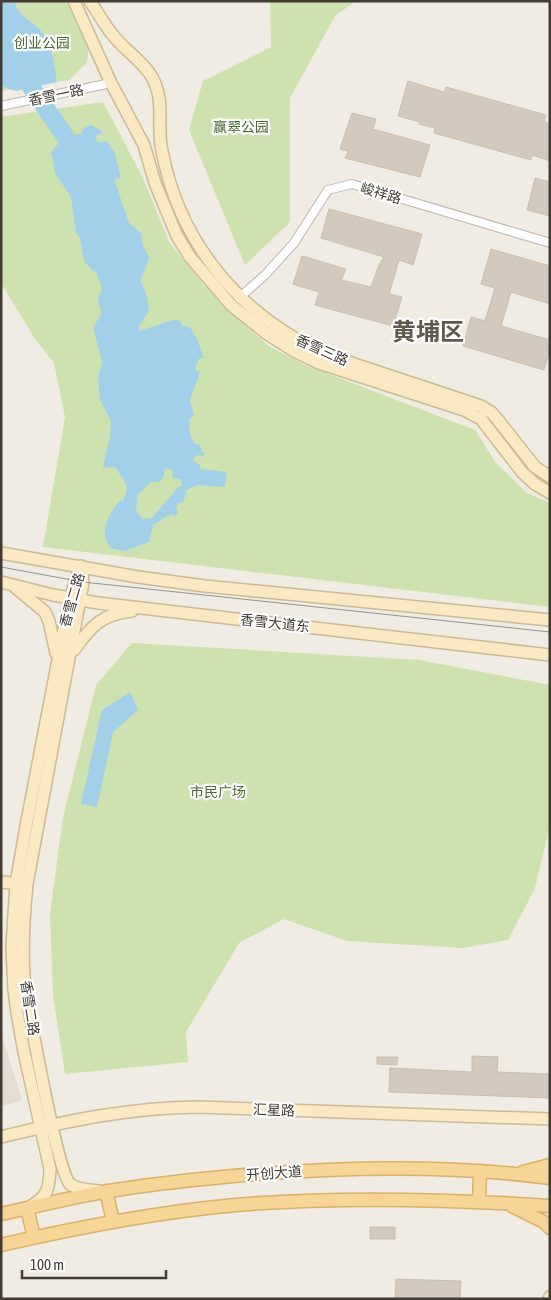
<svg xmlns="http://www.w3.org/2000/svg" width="551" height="1300" viewBox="0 0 551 1300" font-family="'Asap Condensed','Noto Sans SC',sans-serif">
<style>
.residential{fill:#e3ddd2}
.green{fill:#cde2ae}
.water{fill:#a3d0e9;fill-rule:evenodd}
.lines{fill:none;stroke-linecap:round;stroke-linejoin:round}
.river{stroke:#a3d0e9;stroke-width:18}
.building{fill:#d4c9bd;stroke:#cbbead}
.street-casing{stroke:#bdb5aa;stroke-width:10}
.secondary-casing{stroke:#cdbb96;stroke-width:14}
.primary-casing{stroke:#d9b168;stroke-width:15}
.street{stroke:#fff;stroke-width:8}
.secondary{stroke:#fae9c3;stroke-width:11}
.primary{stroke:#f6d596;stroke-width:12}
.tram{stroke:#939393;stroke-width:1}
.labels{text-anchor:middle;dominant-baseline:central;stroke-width:4.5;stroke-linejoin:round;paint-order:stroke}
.park-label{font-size:14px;fill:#496d2d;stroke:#fff}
.street-label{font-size:14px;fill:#413b34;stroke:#fff}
.town-label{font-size:24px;font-weight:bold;fill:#63584c;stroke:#fff}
</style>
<rect width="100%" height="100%" fill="#f0ebe3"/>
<path class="residential" d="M1,1032L22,1100L1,1107Z"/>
<path class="green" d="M1,1H65L89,42L87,62L70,80L1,91Z
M270,1H356L335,16L290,98V222L245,265L189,130L203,81L271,47Z
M103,102L142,176L169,242L204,285L238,319L269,346L305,365L475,430L496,463L527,493L550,503V607L43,547L65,417L54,363L35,339L1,283V117Z
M132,643L419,660L550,685V825L535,888L508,940L463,948L347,941L284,919L239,943L186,1032L188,1062L65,1074L53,996L50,914L63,817L96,685Z"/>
<path class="water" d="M1,1H15C15,13 30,20 37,27C52,40 54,64 57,82L16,91L1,86Z
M91,125L102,131L101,134L96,135L97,141L100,143L106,141L114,151L121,178L114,179L129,223L141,233L143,246L149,257L146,268L140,280L146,293L149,311L139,326V331L176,319L180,321L182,326L190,327L197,339L204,358H200L198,360L195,370L200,372L190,400L194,415L189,420L190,434L194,443L200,445L202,452L204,453L203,456L199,455L194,457L193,461L199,464L201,469L227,472L225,487L197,485L187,490L183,503L179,502L176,507L178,513L175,516L171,514L153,525L149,542L125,551L110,548C99,529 108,517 119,501H123C131,484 124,481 115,467L103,468L110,436L111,421L100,400L98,378L102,361L93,328L101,314L98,298L102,288L96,272L93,271L84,261L80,238L76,233L71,197L55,173L51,152L65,136L81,134L84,128ZM165,468L173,470L172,477L181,480L182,486L178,487L152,518L142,519L136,511L138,494L151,482H159L163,478Z
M130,692L138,710L113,732L97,807L81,804L102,710Z"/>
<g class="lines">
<path class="river" d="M31,87L65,136"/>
</g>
<path class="building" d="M408,81L444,92L446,87L546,115L544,122L550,124V161L532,155L531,160L434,133L435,128L419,124L420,122L398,116Z
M352,113L376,119L373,129L430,145L420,177L345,158L348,151L340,149Z
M535,178L550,182V216L527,210Z
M329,209L422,234L413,265L399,260L389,294L402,297L393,326L315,305L319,292L293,284L302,256L346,269L341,280L371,287L379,265L384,257L321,238Z
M491,249L550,266V304L511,292L501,326L550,340V349L544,370L463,346L471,317L485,321L495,288L481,284Z
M472,1056L498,1057L497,1072L550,1074V1098L389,1092L390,1068L472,1072Z
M377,1057H398L397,1065L377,1064Z
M370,1227H395V1239H370Z
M396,1279L461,1281L460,1299H395Z"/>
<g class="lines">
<defs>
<path id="street" d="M1,106L111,83
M239,298L265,275L294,243L328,190L352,184L550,243"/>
<path id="secondary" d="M74,1L111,83L144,145L155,183L177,236L190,257L231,305L266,333L296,352L319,363L464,410L481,419L522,472L535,484L550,493
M90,1C99,14 107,30 118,41C129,53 144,63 152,77C166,103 156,124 162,151C180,245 242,318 330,356L481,406L492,413L498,420L535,467L550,477
M1,553L138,577L205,586L550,620
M81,566L83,582L82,588L27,884C24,914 22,946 24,976C27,1003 57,1171 70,1184C78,1190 90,1190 99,1191
M1,582L53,595L98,603L550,655
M15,587L45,612L49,621L56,653
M74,650C91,626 102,614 132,611
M1,882L23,884
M1,1137C70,1120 128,1108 199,1107L550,1119
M31,1206C48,1196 49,1189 50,1169L24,1052L17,1013L14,990L12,947L16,883L27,821L67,613L75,581L81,566
M549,1299L550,1297"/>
<path id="primary" d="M523,1172L550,1165
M106,1191L113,1221
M479,1201L480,1172
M512,1206L544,1222L550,1228
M27,1208L34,1237
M1,1214C37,1206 72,1197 109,1191C150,1184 191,1180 233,1176C338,1167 445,1164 550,1178
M1,1245C79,1227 157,1212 236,1205C341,1196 445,1199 550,1206"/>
</defs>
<use href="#street" class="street-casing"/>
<use href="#secondary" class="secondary-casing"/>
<use href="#primary" class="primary-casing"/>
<use href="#street" class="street"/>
<use href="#secondary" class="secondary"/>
<use href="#primary" class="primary"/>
<path class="tram" d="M1,567L83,582L550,632"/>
</g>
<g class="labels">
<g class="park-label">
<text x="42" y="43">创业公园</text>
<text x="241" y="127">赢翠公园</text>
<text x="218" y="792">市民广场</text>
</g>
<g class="street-label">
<text transform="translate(56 95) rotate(-12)">香雪一路</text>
<text transform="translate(381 193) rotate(17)">峻祥路</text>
<text transform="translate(322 350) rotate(24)">香雪三路</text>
<text transform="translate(72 600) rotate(-74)">香雪二路</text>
<text transform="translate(275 623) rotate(6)">香雪大道东</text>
<text transform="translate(30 1008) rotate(81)">香雪二路</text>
<text transform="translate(274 1110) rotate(2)">汇星路</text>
<text transform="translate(274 1173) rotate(-4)">开创大道</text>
</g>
<g class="town-label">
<text x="428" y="331">黄埔区</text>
</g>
</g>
<rect width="551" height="1300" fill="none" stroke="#413b34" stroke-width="5"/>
<path d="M22 1270v8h144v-8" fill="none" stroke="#413b34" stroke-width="2.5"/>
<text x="30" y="1270" font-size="15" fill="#413b34" stroke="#ffffff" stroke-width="4" paint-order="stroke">100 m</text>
</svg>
